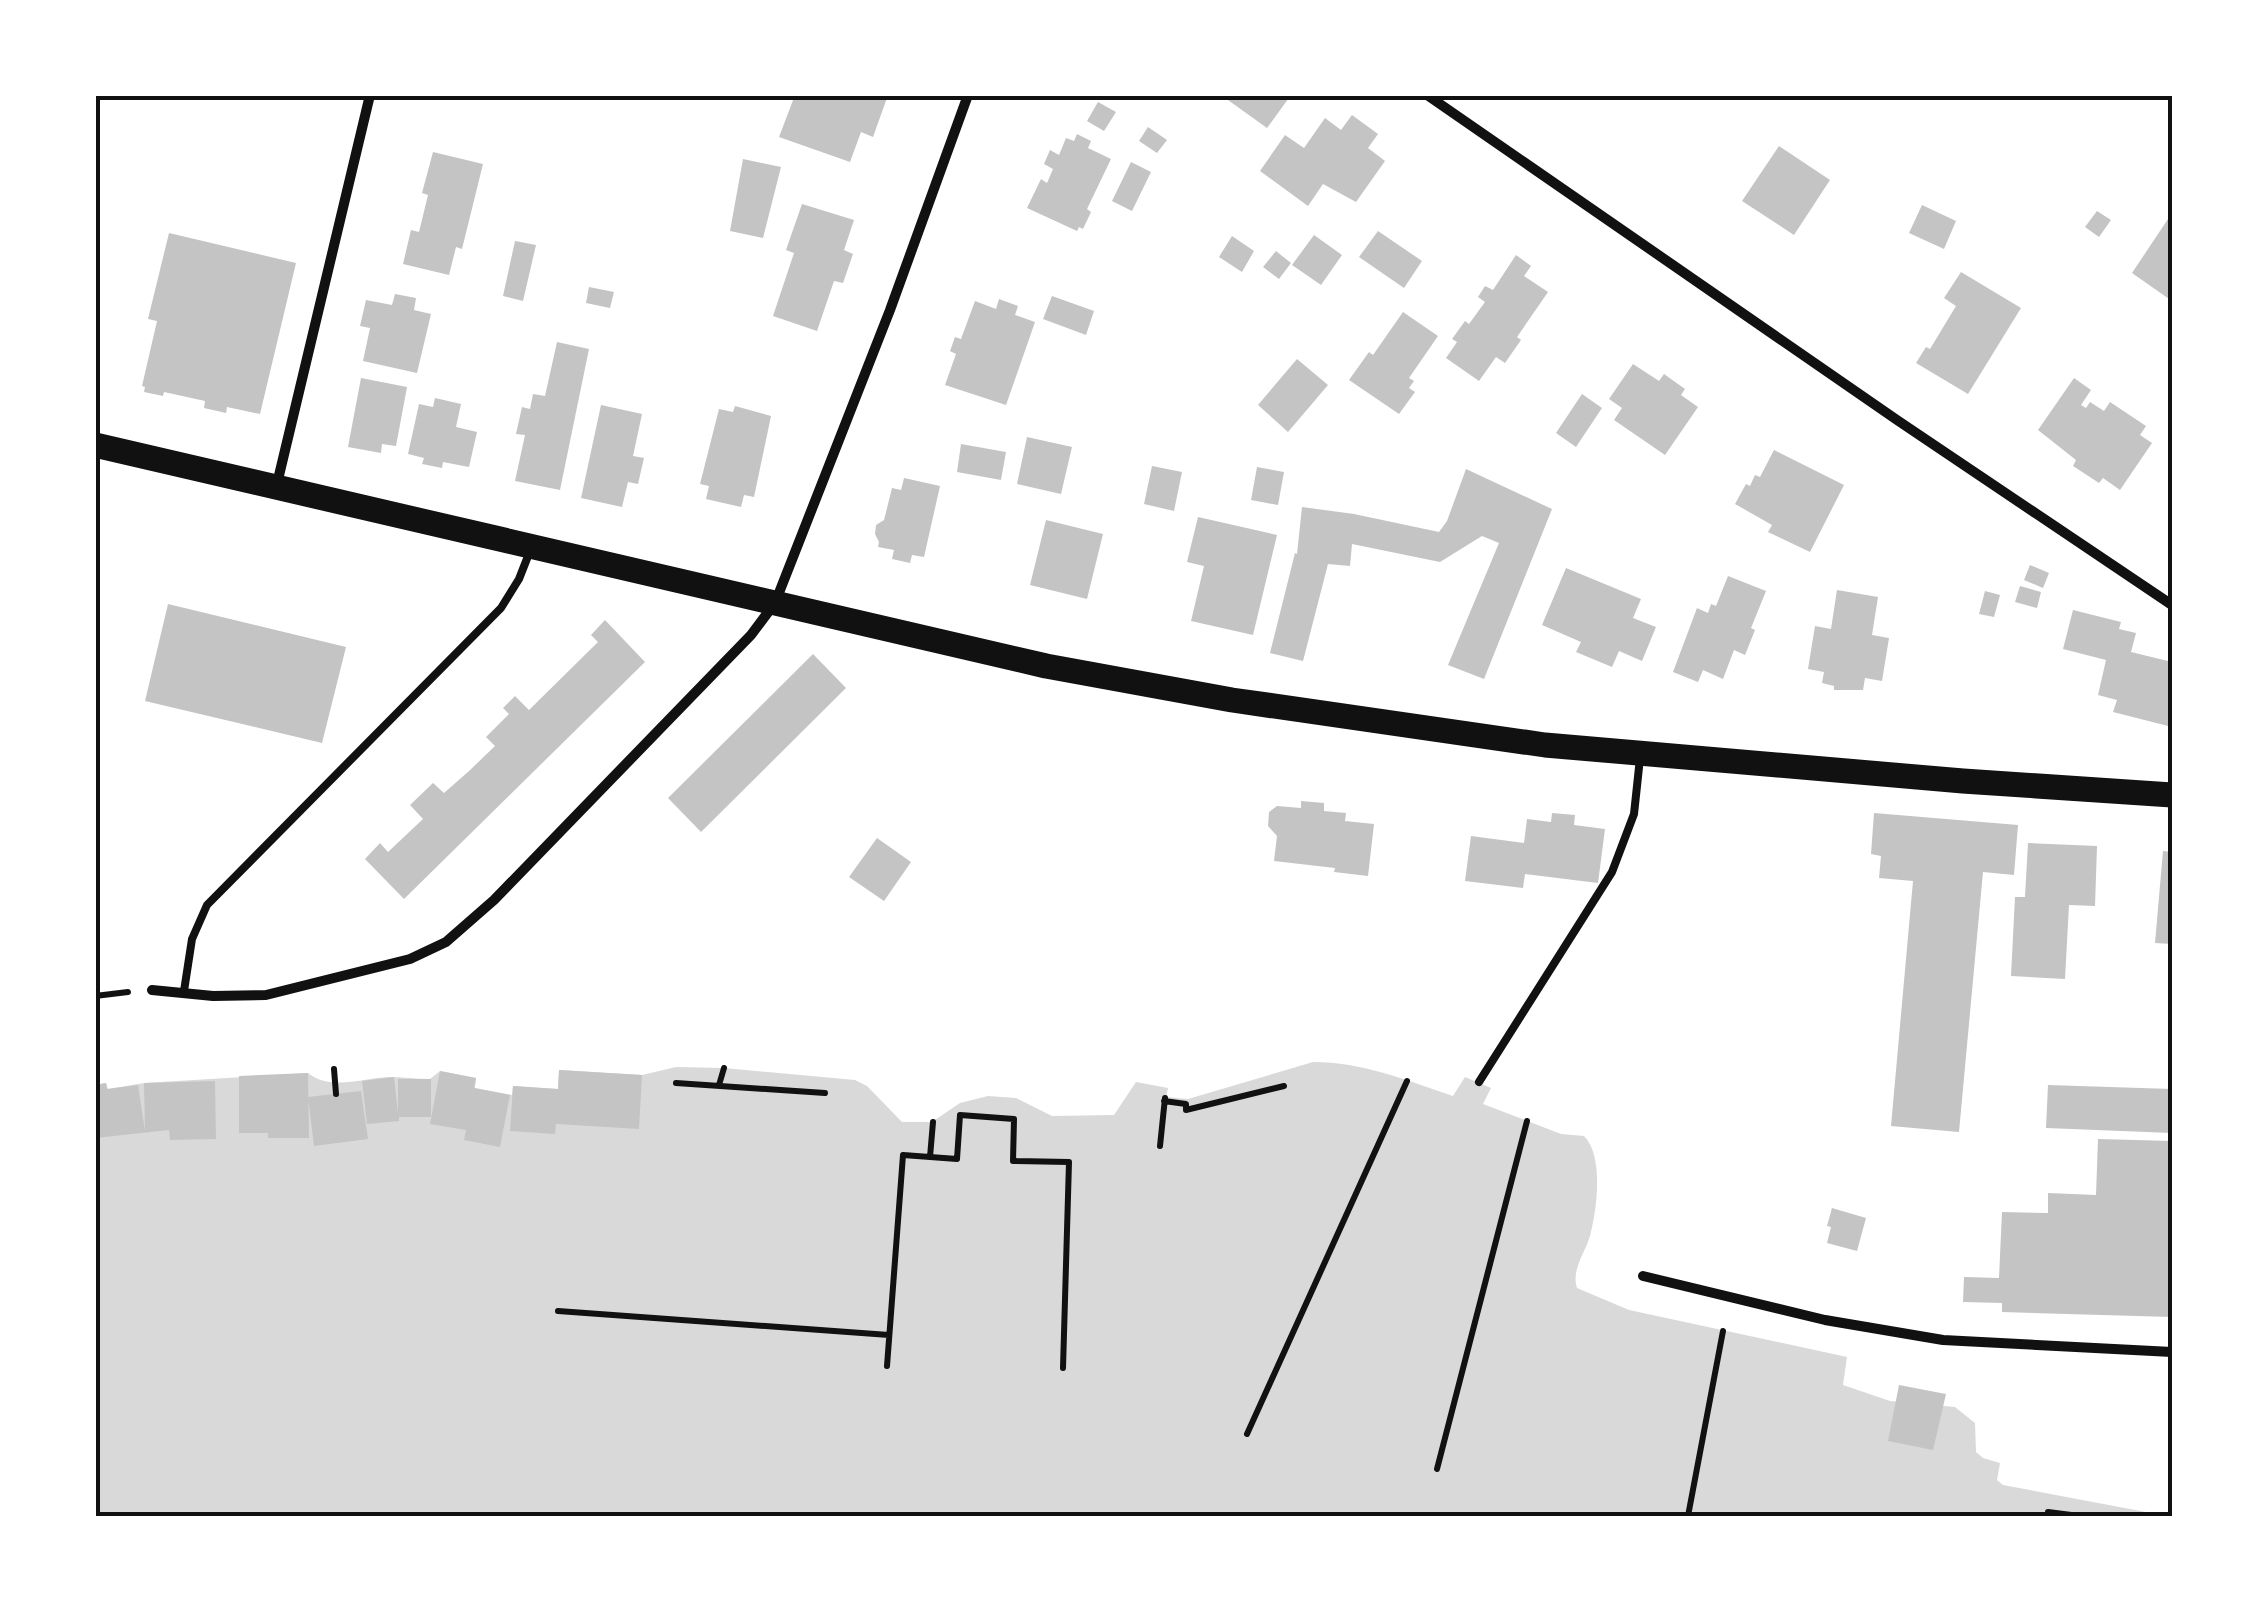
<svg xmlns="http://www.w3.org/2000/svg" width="2267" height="1611" viewBox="0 0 2267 1611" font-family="'Fira Sans Condensed',sans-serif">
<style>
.water{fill:#d9d9d9}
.building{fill:#c4c4c4}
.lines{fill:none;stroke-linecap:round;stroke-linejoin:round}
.path{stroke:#111;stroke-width:6}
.service{stroke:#111;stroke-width:8}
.minor{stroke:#111;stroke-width:10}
.primary{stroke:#111;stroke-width:25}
.neatline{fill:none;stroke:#111;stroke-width:4}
</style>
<rect width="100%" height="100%" fill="#fff"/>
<path class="water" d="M1313,1062C1362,1062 1406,1080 1453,1096L1465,1077L1491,1088L1483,1104L1561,1134L1584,1136C1604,1156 1597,1209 1590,1236C1585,1253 1571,1270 1577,1288L1629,1310L1847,1357L1843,1385L1890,1401L1955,1407L1975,1423L1976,1452L1983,1458L2000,1463L1997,1480L2003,1485L2167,1516H95V1085L106,1083L108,1089L144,1083L308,1073C330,1091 363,1078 389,1077C402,1077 416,1079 430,1079L440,1071L476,1078L475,1088L512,1095L513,1086L558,1089L559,1070L642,1075L676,1067L724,1068L855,1080L867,1086L902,1122H932L960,1103L988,1096L1016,1098L1052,1116L1114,1115L1136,1082L1168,1088L1166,1097L1188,1099Z"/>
<path class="building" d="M795,95H888L873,137L861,132L850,162L779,137Z
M1221,95H1291L1267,128Z
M1098,102L1116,112L1104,131L1087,121Z
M1352,115L1378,134L1368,148L1385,161L1356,202L1323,184L1308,206L1260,171L1285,135L1304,148L1325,118L1341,130Z
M1148,127L1167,140L1157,153L1139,141Z
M1077,134L1091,141L1088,148L1111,159L1087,209L1091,212L1083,229L1079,227L1077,231L1027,208L1041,179L1047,183L1053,169L1044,164L1050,150L1059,155L1066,138L1074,141Z
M1779,146L1830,180L1794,235L1742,201Z
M433,152L483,164L462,249L456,247L449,275L403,264L411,230L419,232L428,195L422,193Z
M743,159L781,167L763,238L730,231Z
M1131,162L1151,172L1132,211L1112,201Z
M802,204L854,220L844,250L853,254L843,283L834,281L817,331L773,316L794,253L786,250Z
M1922,205L1956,221L1944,249L1909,233Z
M2097,211L2111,220L2099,237L2085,227Z
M2172,213V301L2132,273Z
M1378,231L1422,261L1404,288L1359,257Z
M169,233L296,263L260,414L227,407L226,413L204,408L205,401L164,392L163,396L144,392L145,387L142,386L157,321L148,319Z
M1314,235L1342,255L1321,285L1292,265Z
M1232,236L1254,251L1242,272L1219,257Z
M515,241L536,245L523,301L503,296Z
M1276,251L1291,263L1279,279L1263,267Z
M1516,255L1531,266L1524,276L1548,292L1517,337L1521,340L1505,363L1496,357L1479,381L1446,358L1457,342L1452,339L1465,321L1469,324L1485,302L1478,297L1485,286L1493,290Z
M1961,272L2021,308L1968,394L1916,363L1926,347L1930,349L1956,306L1944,298Z
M589,287L614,292L610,308L586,303Z
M395,294L416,298L414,310L431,314L417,373L363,361L370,328L360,326L366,300L392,305Z
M1052,296L1094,311L1086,335L1043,319Z
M999,299L1018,306L1015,315L1035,322L1006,405L945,385L956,354L950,351L955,337L961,339L975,301L996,309Z
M1403,312L1438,336L1409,378L1414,381L1409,388L1415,392L1399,414L1349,380L1369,352L1373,355Z
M557,342L589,349L560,490L515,481L525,435L516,434L522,407L530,409L533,394L545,396Z
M1297,359L1328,385L1288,432L1258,405Z
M1633,364L1659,381L1664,374L1685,389L1681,395L1698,407L1665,455L1614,420L1622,408L1609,399Z
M361,378L407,387L396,446L382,444L381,453L348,447Z
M2074,378L2091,390L2081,405L2086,408L2090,402L2104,411L2110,402L2146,426L2140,435L2152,443L2120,490L2103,478L2099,483L2073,466L2076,460L2038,430Z
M1582,394L1602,408L1576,447L1556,433Z
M435,398L461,404L456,427L477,432L469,467L443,462L442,468L422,464L424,458L408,454L419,404L433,407Z
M601,405L642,414L633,456L644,458L638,484L628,482L622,507L581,498Z
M735,406L771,416L754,497L744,495L741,507L706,499L709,486L700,484L719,409L733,412Z
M1027,437L1072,447L1061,494L1017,484Z
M961,444L1006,452L1001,480L957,472Z
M1774,450L1844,485L1810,552L1768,532L1772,525L1735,504L1746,484L1750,486L1755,475L1760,477Z
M1152,466L1182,472L1174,511L1144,504Z
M1257,467L1284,472L1278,505L1251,500Z
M1466,469L1552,509L1484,679L1448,665L1499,543L1482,536L1440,562L1352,544L1350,566L1328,564L1303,661L1270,653L1295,553L1297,554L1302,507L1354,514L1439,532L1447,521Z
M904,478L940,486L924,557L912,555L910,563L892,559L894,550L878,547L879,542L875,534L876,525L884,520L892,488L901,490Z
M1198,517L1277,535L1253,635L1191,621L1204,566L1187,562Z
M1046,520L1103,534L1087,599L1030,585Z
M2030,565L2049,573L2043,588L2024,580Z
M1566,568L1641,599L1633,618L1656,627L1642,661L1619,651L1612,667L1576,652L1581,642L1542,625Z
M1728,576L1766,591L1751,628L1755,630L1745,655L1734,650L1723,679L1703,670L1698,682L1673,672L1697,608L1708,613L1711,604L1716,606Z
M2020,586L2041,592L2037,608L2015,602Z
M1837,590L1878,597L1872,635L1889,638L1882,681L1865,678L1863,690H1834V686L1822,683L1824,672L1808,669L1815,626L1831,629Z
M1985,591L2000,595L1994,617L1979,614Z
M168,604L346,647L322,743L145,701Z
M2073,610L2121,622L2119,629L2136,633L2131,652L2172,662V727L2113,712L2117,700L2098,695L2106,660L2063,649Z
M605,620L645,662L404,899L365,859L380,843L388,852L423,819L410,805L433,783L444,793L469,771L495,746L486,737L509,714L503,708L515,696L529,710L598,642L591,635Z
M813,654L846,688L701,832L668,798Z
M1301,801L1324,803V811L1346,813L1345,821L1374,824L1368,876L1334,872L1335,868L1274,861L1277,836L1268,826L1269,812L1277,806L1301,808Z
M1552,813L1575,815L1574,825L1605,829L1598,883L1525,874L1523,888L1465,881L1471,836L1524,843L1527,819L1551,822Z
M1874,813L2018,825L2014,875L1983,872L1959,1132L1891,1126L1913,881L1879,878L1881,856L1871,854Z
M877,838L911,862L884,901L849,877Z
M2028,843L2097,846L2095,906L2069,905L2065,979L2011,976L2015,897H2025Z
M2163,851L2172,852V944L2155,943Z
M559,1070L642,1075L639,1129L556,1124L555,1134L510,1131L513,1086L558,1089Z
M440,1071L476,1078L474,1088L510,1095L500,1147L464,1140L466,1130L430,1124Z
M308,1073L309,1138H268V1133H239V1076Z
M394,1077L398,1113V1079H431V1117H399V1121L367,1124L362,1081Z
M215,1081L216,1139L170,1140L169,1130L95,1138V1085L106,1083L107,1089L138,1085L145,1131L144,1083Z
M2048,1085L2172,1089V1133L2046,1128Z
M361,1091L368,1139L314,1146L308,1097Z
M2098,1139L2172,1141V1317L2002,1312V1303L1963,1302L1964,1277L1999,1278L2002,1212L2048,1213V1193L2096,1195Z
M1832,1208L1866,1218L1857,1251L1827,1243L1831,1227L1827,1226Z
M1899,1385L1946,1394L1933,1450L1888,1441Z"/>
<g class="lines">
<path class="path" d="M95,996L128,992
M334,1069L336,1094
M676,1083L825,1093
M719,1085L724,1068
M1164,1101L1186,1104V1110L1284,1086
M1160,1146L1165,1098
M930,1157L933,1122
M558,1311L889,1335
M887,1366L903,1155L957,1159L960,1115L1014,1119L1013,1161L1069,1162L1063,1368
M1247,1434L1407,1081
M1437,1469L1527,1121
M1688,1516L1723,1331
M2048,1516V1512L2079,1516"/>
<path class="service" d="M184,991L192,939L207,905L501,608L519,579L530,551
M1479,1082L1612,872L1634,814L1640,758"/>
<path class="minor" d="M1427,95L1897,420L2172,605
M276,488L370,95
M152,990L213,996L266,995L410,959L446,942L494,900L751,635L775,603L890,310L968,95
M1643,1276L1825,1320L1943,1340L2172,1352"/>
<path class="primary" d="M95,445L1046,666L1232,700L1545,745L1963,781L2172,795"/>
</g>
<rect width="2267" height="1611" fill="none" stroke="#ffffff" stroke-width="195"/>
<rect x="98" y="98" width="2072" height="1416" class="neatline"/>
</svg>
